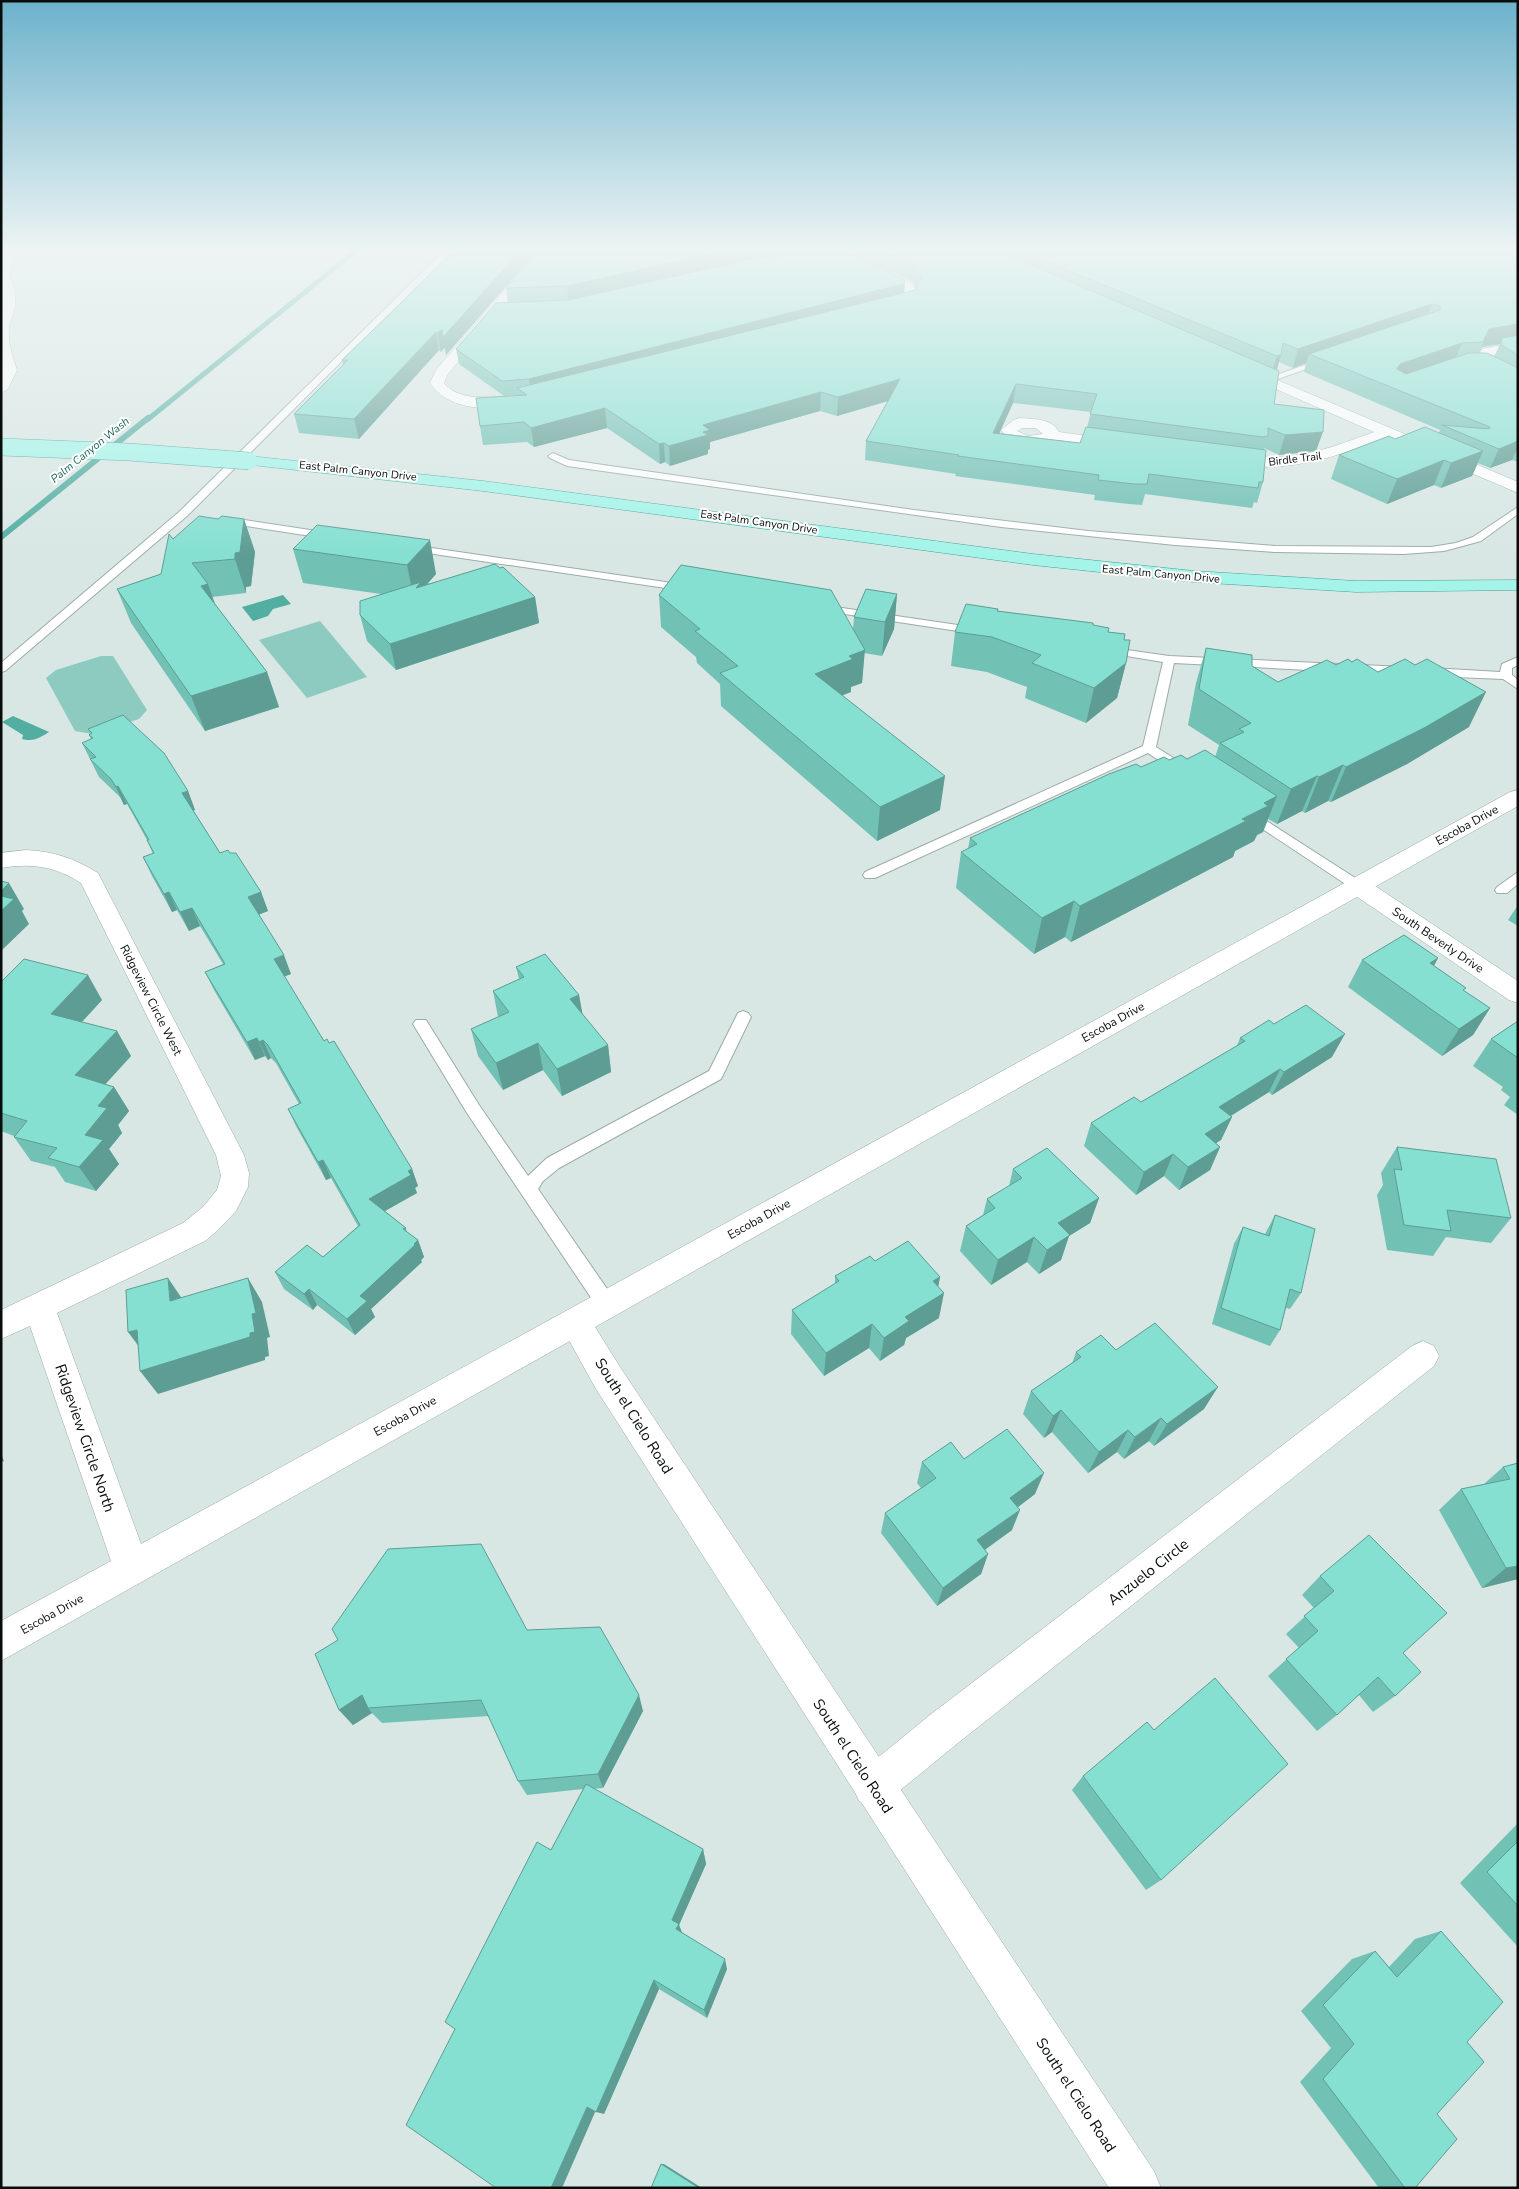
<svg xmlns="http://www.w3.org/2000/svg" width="1519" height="2189" viewBox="0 0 1519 2189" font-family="'Nunito Sans',sans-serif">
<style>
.green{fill:#8dcac0}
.water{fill:#52aea1}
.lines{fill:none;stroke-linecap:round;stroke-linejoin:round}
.stream-far1{stroke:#52aea1;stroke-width:5}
.stream{stroke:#52aea1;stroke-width:6}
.lane-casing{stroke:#9daba8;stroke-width:2}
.street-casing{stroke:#9daba8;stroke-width:1}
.secondary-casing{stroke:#9daba8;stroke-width:1}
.primary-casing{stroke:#469f93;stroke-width:1}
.lane{fill:#fff;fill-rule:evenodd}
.street{fill:#fff;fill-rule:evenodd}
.secondary{fill:#fff;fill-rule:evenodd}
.primary{fill:#a4f4e9;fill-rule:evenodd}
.primary-bridge-casing{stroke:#469f93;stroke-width:18;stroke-linecap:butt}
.primary-bridge{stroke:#a4f4e9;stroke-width:17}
.wall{fill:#72c1b5;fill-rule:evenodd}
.shaded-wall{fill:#5d9d93}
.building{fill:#85e0d2;stroke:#5d9d93}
.labels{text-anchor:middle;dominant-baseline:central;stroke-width:4;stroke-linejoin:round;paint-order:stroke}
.far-water-label{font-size:11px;font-style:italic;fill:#1a655b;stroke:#fff}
.far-street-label{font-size:11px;fill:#080d0c;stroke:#fff}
.street-label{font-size:12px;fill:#080d0c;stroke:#fff}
.near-street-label{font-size:15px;fill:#080d0c;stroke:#fff}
</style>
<rect width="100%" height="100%" fill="#d8e7e4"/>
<path class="green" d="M320,621L367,677L307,698L259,640Z
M101,656H113L147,710L139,719L92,734L75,731L46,678L56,670Z"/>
<path class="water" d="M283,595L291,604L273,609L268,616L253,621L242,607Z
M13,716L49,732C39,738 34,742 22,739L23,735L2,722Z"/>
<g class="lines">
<path class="stream-far1" d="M147,420L357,250"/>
<path class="stream" d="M1,537L148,418"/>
<defs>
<path id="lane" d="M445,250H453L187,516L5,671L1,672V663L179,512Z
M1322,359L1329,361L1269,382L1262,380Z
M553,453L569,460L914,510L1088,531L1275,546L1431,547L1456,543L1473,537L1518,507V514L1481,541L1444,551L1404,554L1275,552L1175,545L1001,527L567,466L550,458L548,456Z
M238,519L330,533L335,536L330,539L234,524V520Z
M411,545L686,585L691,588L686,591L407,550L406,548Z
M822,605L978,628L984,631L978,634L818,610V606Z
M1106,647L1169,656L1404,667L1410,671L1404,675L1174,663L1156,747L1186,766L1187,769L1186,772H1176L1148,753L875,878H865L863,875L865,872L1143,746L1163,662L1102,652V648Z
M1518,657V665L1512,668V675L1518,680V689L1503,679L1431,676L1425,672L1431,668L1500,672L1502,664Z
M1248,809L1363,883L1365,886L1363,889H1353L1243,816L1241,813L1243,810Z
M1518,872V884L1507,893H1497L1495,890L1497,887Z
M743,1011L748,1013L751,1017L721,1079L559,1168L543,1181L538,1189L614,1299L616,1305L614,1311L607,1313L600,1311L467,1113L413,1024L416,1020H426L479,1105L528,1176L547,1158L709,1071L738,1013Z"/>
<path id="street" d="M7,250H19C0,279 17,277 15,305C15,313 10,320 9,328C7,342 13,357 17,370L8,389L1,393V256Z
M556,250H574L537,268L448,374L444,383C465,409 513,389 521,401L519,404C489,412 448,410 430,383L436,370L529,262Z
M824,250H839L912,284L919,294L913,306L885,313L880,312L878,309L880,306L903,300L906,294L902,290Z
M1518,342V350L1493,355L1491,364L1518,380V390L1476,366L1482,349Z
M1244,366L1518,482V493L1387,437C1335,458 1279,476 1223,462L1221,459C1227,451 1262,457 1273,457C1309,457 1341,444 1374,432L1239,373L1237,370Z
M1019,418C1032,419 1052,418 1059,432L1119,440L1127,445L1119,450C1098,447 1074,440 1053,441C1032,442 1017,453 1001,430L1014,420ZM1022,428H1036L1043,434L1028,436L1017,431Z
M26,850C53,851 76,859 98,873L244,1155L249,1173L248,1187L236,1211L218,1230L205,1241L57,1313L141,1544L564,1312L575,1308L586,1312L591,1322L586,1332L1,1661V1621L111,1561L30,1326L1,1339V1310L183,1223L203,1207L217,1190L221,1176L216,1155L81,883C54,866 32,863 1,868V853Z
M1358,878L1366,880L1518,981V1003L1509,1000L1350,892L1346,886L1350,880Z
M1423,1341L1434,1346L1439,1356L1434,1366L958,1743L887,1801L873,1807L859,1801L853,1787L859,1773L930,1715L1412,1346Z"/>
<path id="secondary" d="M1518,790V806L595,1327L620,1367L1154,2171L1161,2188H1109L596,1389L559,1322L564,1312L1510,792Z"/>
<path id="primary" d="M249,456L483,481L1033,554L1194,571L1356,581L1518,580V590L1356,592L1194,582L1033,565L483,491L243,464L241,461Z"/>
</defs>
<use href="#lane" class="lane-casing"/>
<use href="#street" class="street-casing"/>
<use href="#secondary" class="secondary-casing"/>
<use href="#primary" class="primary-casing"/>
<use href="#lane" class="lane"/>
<use href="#street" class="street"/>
<use href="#secondary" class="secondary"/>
<use href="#primary" class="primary"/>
<defs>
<path id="primary-bridge" d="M1,447L129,452L249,461"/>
</defs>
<use href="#primary-bridge" class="primary-bridge-casing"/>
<use href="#primary-bridge" class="primary-bridge"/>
</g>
<path class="wall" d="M456,250L825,252L905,280L904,293L915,290L916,288L913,282L857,256V250H1518V462L1512,460L1490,468L1478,463L1472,476L1441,488L1434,485L1387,504L1331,479L1339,455L1395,439L1439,433L1440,430L1304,372L1306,363L1293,368L1279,362L1277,370L1274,404L1316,451L1279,455L1264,448L1263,482L1257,503L1254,502L1252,508L1145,494L1142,505L1129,504L1094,500L1095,495L955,476L956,474L865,460L866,441L888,401L837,416L820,411L710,442V449L708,450V454L670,466L665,462L660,464L607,428L534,447L527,442L483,445L480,426L518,395L504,396L459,364L456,349L508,303L506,288L530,260L528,261L446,355L445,347L441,352L439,350L359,439L299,433L294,414L343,365L342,360ZM1500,344L1494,357L1479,353L1482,347ZM1013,403L1091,412L1087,428L1080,443L999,433Z
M218,519H244L255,552L251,586L246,587V593L212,597L215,605L267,672L279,707L205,731L131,623L117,589L161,574L173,539Z
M317,525L436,574L427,584L500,568L535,597L539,623L396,670L367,641L360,615L381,594L303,583L293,549Z
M897,594L894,629L882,656L864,653L862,683L851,687V692L842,695L940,810L877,841L721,706L720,684L697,663L696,657L661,627L659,595L853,630L854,617Z
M997,611L1093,625L1108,632L1124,640L1126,663L1117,698L1086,723L1025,698L1027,687L987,672L951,666L955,632Z
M1206,648L1252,666L1278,682L1336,665L1469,727L1407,764L1331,802L1328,801L1305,813L1302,811L1277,824L1268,819L1263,832L1257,835L1254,841L1235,851L1233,857L1071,942L1065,937L1034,954L956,888L961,852L968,849L970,838L1141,767L1169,760L1215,757L1219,745L1188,725L1196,683Z
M88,729L188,791L195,810H193L220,853L261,892L268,911L258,915L291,974L284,976L324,1041L412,1169L418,1186L415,1188L417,1193L385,1211L406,1228L407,1232L418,1240L424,1257L421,1260L422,1262L371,1309L375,1317L355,1335L317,1305L313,1310L284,1289L275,1272L323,1257L358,1226L331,1178L326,1180L296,1126L288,1109L299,1104L276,1063L271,1058L268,1060L265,1056L255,1060L214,990L205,972L223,964L200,926L189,931L177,910L172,912L152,876L143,857L153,854L147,840L127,804L124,805L120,797L99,777L82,743L91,739L89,735L91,734Z
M1518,905V926L1508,920Z
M1438,958L1434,966L1464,991L1490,1008L1473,1035L1442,1056L1348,987L1362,960Z
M516,967L579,995L582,1015L608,1045L611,1072L562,1096L543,1070L503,1090L478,1056L471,1029L498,1017L493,991L519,979Z
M1,982L102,1000L82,1022L117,1031L131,1056L105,1084L114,1087L129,1111L118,1125L122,1133L109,1149L119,1164L96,1191L65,1182L55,1167L31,1161L14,1137V1136L1,1131Z
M1518,1021V1115L1504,1105L1510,1097L1501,1090L1503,1087L1473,1066L1491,1039Z
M1274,1024L1332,1057L1272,1095L1269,1092L1231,1116L1232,1117L1221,1140L1216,1143L1220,1147L1210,1170L1179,1190L1164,1176L1136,1195L1084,1146L1091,1123L1141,1102L1237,1046L1240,1038Z
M1397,1147L1511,1218L1491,1243L1446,1237L1433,1256L1387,1250L1377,1195L1383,1185L1381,1173Z
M1013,1169L1099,1198L1090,1223L1069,1236L1061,1260L1039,1274L1027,1262L991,1285L960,1251L966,1226L983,1215L987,1199L1009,1186Z
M1275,1215L1301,1293L1290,1309L1286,1308L1280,1330L1270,1346L1212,1324L1234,1244L1243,1227L1265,1234Z
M875,1261L940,1277L938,1287L939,1318L906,1338L904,1345L880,1361L869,1348L824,1376L791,1334L792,1310L835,1284V1276Z
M1116,1350L1204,1409L1154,1446L1149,1441L1124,1459L1117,1452L1088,1473L1052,1432L1044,1438L1023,1414L1031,1391L1072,1364L1076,1352Z
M964,1459L1035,1494L1018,1507L1012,1530L985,1550L988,1554L981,1574L937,1606L881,1533L885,1513L921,1488L917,1483L922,1462Z
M1518,1463V1579L1482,1588L1439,1510L1461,1489L1484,1484L1503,1467Z
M1320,1576L1403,1653L1395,1696L1373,1712L1359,1695L1337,1715L1317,1731L1268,1676L1299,1648L1286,1634L1314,1608L1302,1595Z
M527,1630L643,1711L603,1788L593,1789L703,1849L706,1864L679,1925L682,1933L727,1969L707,2018L659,1989L604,2114L551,1850L583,1789L527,1795L518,1781L489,1716L382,1723L372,1713L353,1725L339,1710L338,1640Z
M1083,1776L1161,1880L1146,1890L1072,1790Z
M1518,1823V1947L1460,1883Z
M1441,1931L1467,2042L1437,2114L1415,2188H1379L1300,2082L1331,2048L1301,2011L1352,1959L1375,1951L1389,1967L1415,1939Z"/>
<path class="shaded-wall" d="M521,250H552L528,261L446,355L443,337Z
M728,250H825V254L569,303L567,286Z
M905,280L904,294L531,394L529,379Z
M1432,304L1425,322L1309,354L1306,363L1293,368L1298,349Z
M1518,324V340L1502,338L1500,344L1482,347L1476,360L1489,329Z
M442,329L445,347L441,352L437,333Z
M436,332L439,350L359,439L354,419Z
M1462,343L1454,361L1393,382L1390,387L1397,369L1400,364Z
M1281,355L1276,373L1271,375L1277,356Z
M900,379L898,398L837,416L838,397Z
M1016,384L1013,403L991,452L993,433Z
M821,392L820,411L710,442V449L708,450V454L670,466L669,446L703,425Z
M605,408L607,428L534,447L531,428Z
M1323,432L1316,451L1279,455L1285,435Z
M1518,441V447L1512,460L1490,468L1499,449Z
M664,443L665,462L660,464L659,444Z
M1483,451L1472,476L1441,488L1451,463Z
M1444,460L1434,485L1387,504L1397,479Z
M244,519L255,552L251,586L246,587V593L235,559V553Z
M430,540L436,574L414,599L407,565Z
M208,584L220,618L201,586Z
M897,594L894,629L882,656L885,622Z
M535,597L539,623L396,670L390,644Z
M865,650L862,683L851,687V692L813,707L815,674L849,656Z
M1126,663L1117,698L1086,723L1094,688Z
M267,672L279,707L205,731L191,696Z
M1486,692L1469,727L1407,764L1331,802L1346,767Z
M1343,765L1328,801L1305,813L1319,777Z
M945,776L940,810L877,841L880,807Z
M1317,776L1302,811L1277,824L1291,789Z
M118,786L127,804L124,805L116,787Z
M188,791L195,810L190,812L182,793Z
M1277,796L1263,832L1257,835L1254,841L1235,851L1233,857L1071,942L1080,906L1242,819L1264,803Z
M9,883L24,909L22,911L29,924L1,951V891Z
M169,892L177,910L172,912L164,894Z
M261,892L268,911L255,916L248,897Z
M1074,901L1065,937L1034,954L1042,918Z
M192,908L200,926L189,931L180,912Z
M284,955L291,974L281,978L274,959Z
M1438,958L1423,985L1430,963Z
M88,975L102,1000L66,1039L51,1014Z
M579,995L584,1022L570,999Z
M1490,1008L1473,1035L1442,1056L1459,1029Z
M117,1031L131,1056L91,1100L75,1075Z
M1345,1034L1332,1057L1272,1095L1284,1072Z
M257,1038L265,1056L255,1060L247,1042Z
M263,1040L271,1058L268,1060L259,1042Z
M538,1043L543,1070L503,1090L496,1063Z
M608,1045L611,1072L562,1096L557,1069Z
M1280,1069L1269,1092L1209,1129L1219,1107Z
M114,1087L129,1111L118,1125L122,1133L109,1149L119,1164L96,1191L79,1167L85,1135L98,1106Z
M1232,1117L1221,1140L1195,1156L1205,1134Z
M1220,1147L1210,1170L1179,1190L1188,1167Z
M1173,1154L1164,1176L1136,1195L1144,1172Z
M323,1160L331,1178L326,1180L318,1162Z
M412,1169L418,1186L415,1188L417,1193L376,1216L369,1199L408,1171Z
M1099,1198L1090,1223L1069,1236L1061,1260L1039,1274L1047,1250L1058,1223Z
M1034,1237L1027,1262L991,1285L998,1260Z
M418,1240L424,1257L421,1260L422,1262L371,1309L375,1317L355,1335L347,1319L360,1296Z
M940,1277L936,1298L944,1293L939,1318L906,1338L904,1345L880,1361L884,1338L905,1317L933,1281Z
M168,1278L185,1303L170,1301Z
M248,1278L262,1302L270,1337L267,1338L269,1356L265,1357V1360L158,1394L140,1371L252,1314Z
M309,1289L317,1305L313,1310L304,1294Z
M872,1324L869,1348L824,1376L826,1353Z
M137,1330L146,1356L128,1332Z
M1218,1387L1204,1409L1154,1446L1167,1424Z
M1061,1410L1052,1432L1044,1438L1053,1416Z
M1161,1418L1149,1441L1124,1459L1135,1437Z
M1128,1430L1117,1452L1088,1473L1099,1452Z
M1,1454L4,1461L1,1462Z
M1044,1473L1035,1494L1002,1519L1010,1498Z
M1020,1510L1012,1530L970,1560L977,1540Z
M988,1554L981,1574L937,1606L943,1588Z
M1518,1566V1579L1482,1588L1506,1568Z
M362,1695L368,1708L372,1713L353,1725L339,1710Z
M639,1695L643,1711L603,1788L598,1774Z
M703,1849L706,1864L679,1925L683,1935L680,1941L672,1920Z
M725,1959L727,1969L707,2018L704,2010Z
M654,1980L659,1989L604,2114L596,2112Z
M587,2107L596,2110L562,2188H551Z
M661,2164H664L702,2188H699Z"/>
<path class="building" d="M456,250H521L443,337L442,329L437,333L436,332L354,419L294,414L348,360H342Z
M542,250H728L567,286L506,288L536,253Z
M834,250H843L905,280L903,284L529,379L502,381L456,349L496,303L568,300L756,258L820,253Z
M881,250H996L1279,371L1274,404L1324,410L1323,432L1285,435L1268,428V436L1262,437L1090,414L1097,394L1016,384L993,433L1080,443L1086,427L1266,450L1263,482H1259L1258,488L1149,474L1147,484H1134L1098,480L1099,475L958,456L959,455L866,441L900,379L838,397L821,392L703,425L710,430L703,432L708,435L669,446L664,443L659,444L605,408L531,428L524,422L480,426L476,398L527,395L517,388L915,290L922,277L914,265Z
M1019,250H1518V324L1489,329L1483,342L1462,343L1400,364L1397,369L1406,374L1469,353H1487L1518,368V441L1499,449L1442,425L1489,429L1490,427L1309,354L1440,310V306L1432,304L1298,349L1283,343L1281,355L1277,356Z
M1518,335V355L1501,345L1502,338Z
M1425,427L1483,451L1451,463L1444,460L1397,479L1339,455L1389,436L1395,439Z
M199,516L218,519L222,516L244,519L240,552L235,553V559L192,563L208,584L201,586L267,672L191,696L117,589L161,574L169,534L173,539Z
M317,525L430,540L407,565L293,549Z
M495,564L500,568L503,567L535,597L390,644L360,615V601L421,582L416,588Z
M681,565L831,590L865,650L849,656L853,659L815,674L945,776L880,807L720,673L738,666L695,631L700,629L659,595Z
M866,589L897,594L885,622L854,617Z
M966,604L998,609L997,611L1093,623V625L1109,628L1108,632L1125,634L1124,640H1130L1126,663L1094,688L1032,663L1041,655L992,637L955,632Z
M1206,648L1252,655V666L1278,682L1327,660L1336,665L1348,659L1352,662L1357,659L1378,672L1405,659L1415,665L1427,659L1486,692L1424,728L1346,767L1343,765L1319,777L1317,776L1291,789L1220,743L1244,732L1239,729L1251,723L1199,689Z
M123,715L164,753L188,791L182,793L220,853L228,850L230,853H236L261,892L248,897L284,955L274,959L324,1041L327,1039L329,1043L334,1041L412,1169L408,1171L411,1175L369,1199L406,1228L403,1229L418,1240L414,1244L415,1245L360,1296L367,1301L347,1319L309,1289L304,1294L275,1272L307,1245L323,1257L360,1225L323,1160L318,1162L288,1109L301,1103L268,1045L263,1040L259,1042L257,1038L247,1042L205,972L225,964L192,908L180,912L169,892L164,894L143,857L154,853L147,840H149L118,786L116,787L111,779L90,759L96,757L82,743L93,738L89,735L92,733L88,729Z
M1205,750L1277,796L1264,803L1268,806L1242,819L1246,821L1080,906L1074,901L1042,918L961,852L977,844L970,838L1109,774L1136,764L1141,767L1164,757L1169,760L1181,755L1187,759Z
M1,881L9,883L1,891Z
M1,896L14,899L1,911Z
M1404,935L1438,958L1430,963L1466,988L1463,990L1490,1008L1459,1029L1362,960Z
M545,954L579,995L570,999L608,1045L557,1069L538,1043L496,1063L471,1029L509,1012L493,991L524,977L516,967Z
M24,959L88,975L51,1014L117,1031L75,1075L114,1087L98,1106L107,1108L85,1135L103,1140L79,1167L48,1158L57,1148L14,1137L27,1121L1,1113V982Z
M1306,1005L1345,1034L1284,1072L1280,1069L1219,1107L1232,1117L1205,1134L1220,1147L1188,1167L1173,1154L1144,1172L1091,1123L1134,1097L1141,1102L1245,1041L1240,1038L1269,1020L1274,1024Z
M1518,1021V1058L1491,1039Z
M1397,1147L1496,1159L1511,1218L1447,1210L1451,1231L1404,1225L1394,1169L1402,1170Z
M1047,1148L1099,1198L1058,1223L1070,1235L1047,1250L1034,1237L998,1260L966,1226L995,1208L987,1199L1022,1178L1013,1169Z
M1275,1215L1315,1229L1301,1293L1290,1289L1280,1330L1221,1308L1243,1227L1269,1236Z
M908,1241L940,1277L933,1281L944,1293L905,1317L909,1321L884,1338L872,1324L826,1353L792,1310L839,1281L835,1276L870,1256L875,1261Z
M168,1278L170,1301L248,1278L256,1313L252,1314L255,1332L250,1333V1337L140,1371L137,1330L128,1332L126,1290Z
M1155,1323L1218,1387L1167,1424L1161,1418L1135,1437L1128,1430L1099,1452L1061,1410L1053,1416L1031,1391L1081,1357L1076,1352L1101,1335L1116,1350Z
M1007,1429L1044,1473L1010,1498L1020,1510L977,1540L988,1554L943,1588L885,1513L936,1478L922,1462L951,1442L964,1459Z
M1518,1463V1566L1506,1568L1461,1489L1510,1479L1503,1467Z
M1369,1535L1447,1613L1403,1653L1421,1672L1395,1696L1378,1677L1337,1715L1286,1659L1318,1631L1304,1616L1334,1591L1320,1576Z
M481,1544L527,1630L600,1627L639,1695L598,1774L518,1781L481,1700L368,1708L362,1695L339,1710L315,1654L338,1640L332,1629L388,1549Z
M1215,1678L1288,1764L1161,1880L1083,1776L1147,1722L1154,1730Z
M586,1784L703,1849L672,1920L679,1924L676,1929L725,1959L704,2010L654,1980L596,2112L587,2107L551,2188H496L406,2125L455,2029L445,2022L537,1842L551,1850Z
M1518,1841V1906L1487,1872Z
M1441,1931L1503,2002L1467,2042L1484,2062L1437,2114L1457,2139L1415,2188H1405L1323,2079L1354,2044L1323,2005L1375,1951L1397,1977Z
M661,2164L699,2188H651Z"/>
<linearGradient id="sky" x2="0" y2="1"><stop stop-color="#6cb2cc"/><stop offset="0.45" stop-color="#edf4f3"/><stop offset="1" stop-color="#edf4f3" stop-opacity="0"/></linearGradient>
<rect width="1519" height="556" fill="url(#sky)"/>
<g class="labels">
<g class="far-water-label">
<text transform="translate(90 450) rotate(-39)">Palm Canyon Wash</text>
</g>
<g class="far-street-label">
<text transform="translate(1295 459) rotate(-7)">Birdle Trail</text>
<text transform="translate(358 471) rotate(6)">East Palm Canyon Drive</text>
<text transform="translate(759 522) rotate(8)">East Palm Canyon Drive</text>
<text transform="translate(1161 574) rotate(5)">East Palm Canyon Drive</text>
</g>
<g class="street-label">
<text transform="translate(1467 825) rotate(-29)">Escoba Drive</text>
<text transform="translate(1438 940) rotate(34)">South Beverly Drive</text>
<text transform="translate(151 1000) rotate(63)">Ridgeview Circle West</text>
<text transform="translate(1113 1022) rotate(-29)">Escoba Drive</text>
<text transform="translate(759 1219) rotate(-29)">Escoba Drive</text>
<text transform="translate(405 1416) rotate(-29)">Escoba Drive</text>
<text transform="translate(52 1614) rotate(-29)">Escoba Drive</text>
</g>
<g class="near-street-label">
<text transform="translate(634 1416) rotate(58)">South el Cielo Road</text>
<text transform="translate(85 1438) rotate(71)">Ridgeview Circle North</text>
<text transform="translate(1148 1572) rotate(-38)">Anzuelo Circle</text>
<text transform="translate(853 1756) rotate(57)">South el Cielo Road</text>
<text transform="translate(1076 2095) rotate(57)">South el Cielo Road</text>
</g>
</g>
<rect width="1519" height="2189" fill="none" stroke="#080d0c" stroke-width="5"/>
</svg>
